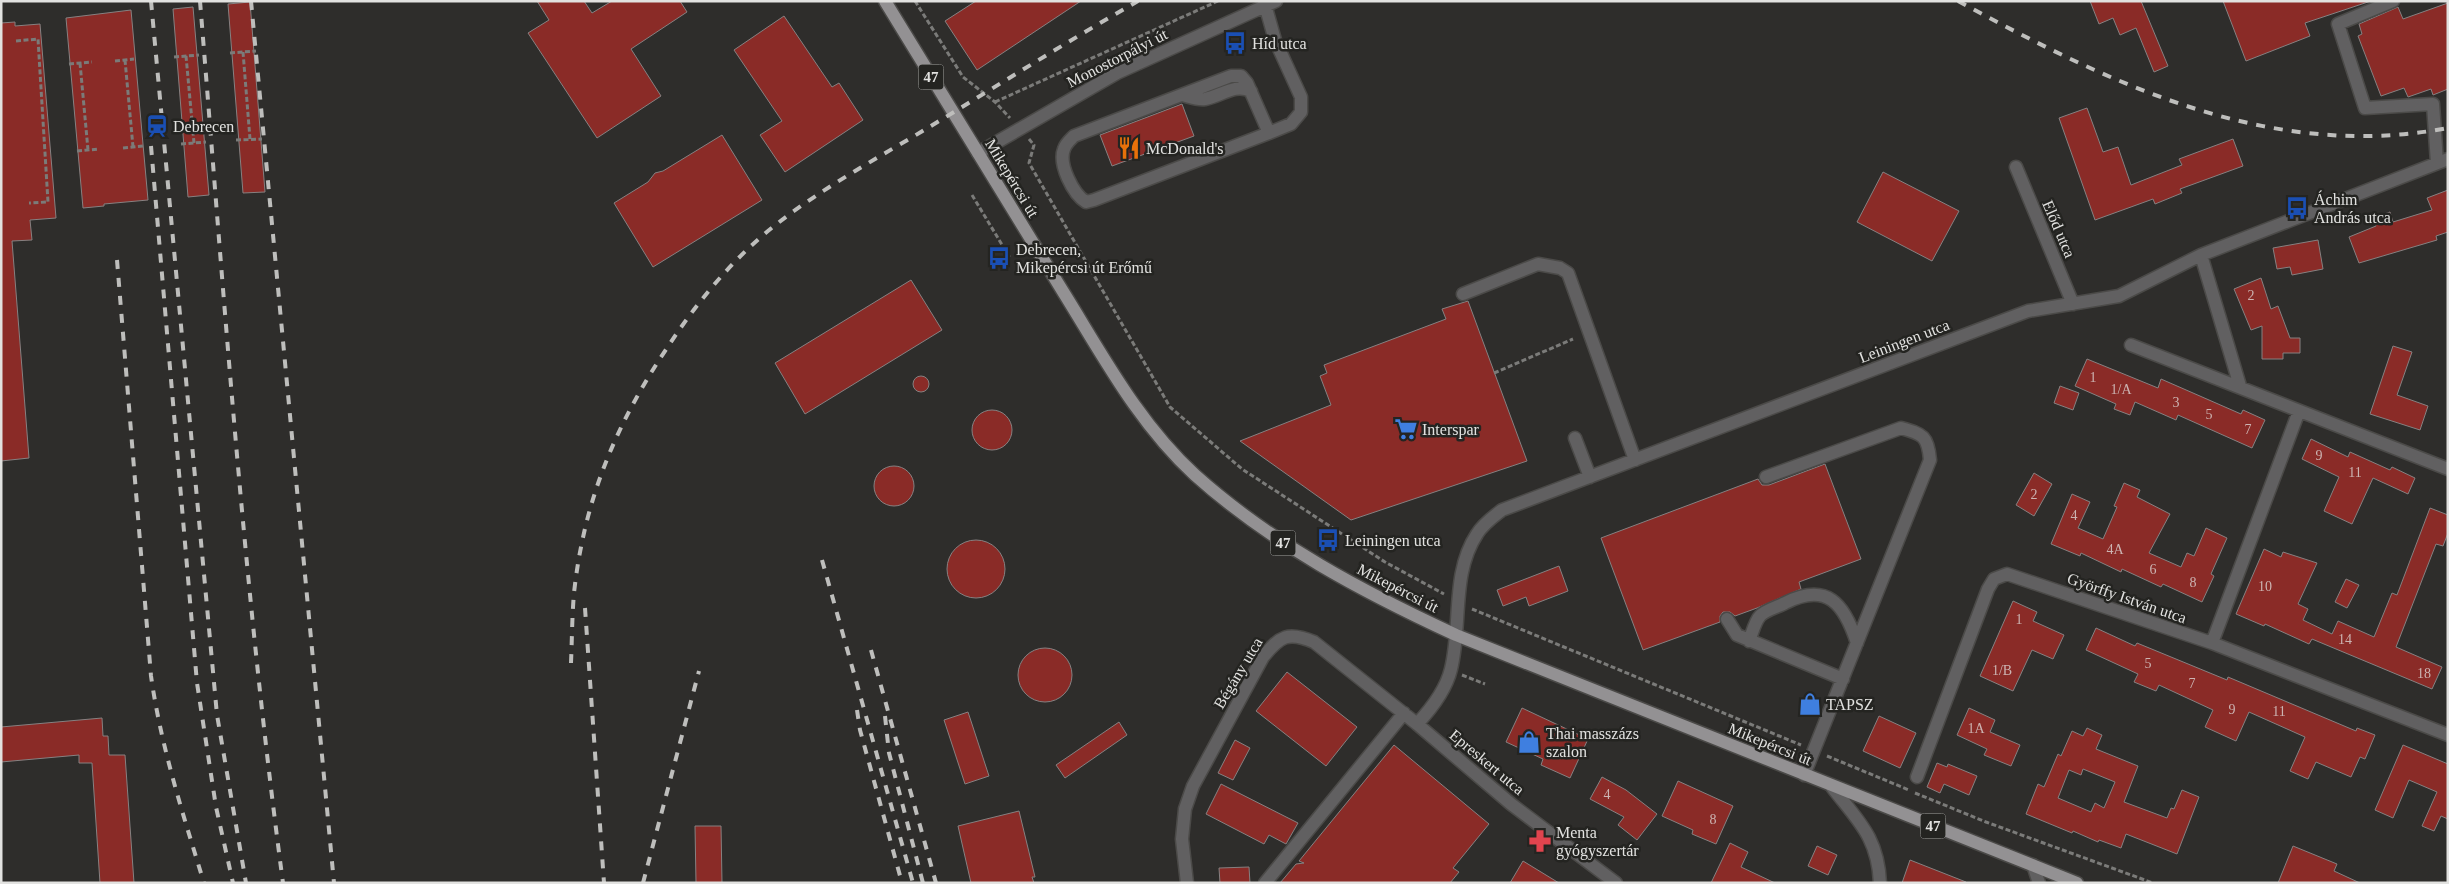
<svg xmlns="http://www.w3.org/2000/svg" width="2449" height="884" viewBox="0 0 2449 884" font-family="Georgia,serif">
<style>
.building{fill:#8a2b27;stroke:#868181;fill-rule:evenodd}
.lines{fill:none;stroke-linecap:round;stroke-linejoin:round}
.minor-casing{stroke:#4b4a48;stroke-width:15}
.major-casing{stroke:#4b4a48;stroke-width:15}
.path{stroke:#7b7b79;stroke-width:3;stroke-dasharray:5 2.5;stroke-linecap:butt}
.minor{stroke:#616061;stroke-width:12}
.major{stroke:#939193;stroke-width:12}
.rail{stroke:#bebebc;stroke-width:4;stroke-dasharray:9 9;stroke-linecap:butt}
.labels{text-anchor:middle;dominant-baseline:central;stroke-width:5;stroke-linejoin:round;paint-order:stroke}
.number-label{font-size:14px;fill:#ccb4b2}
.shield{fill:#242421;stroke:#a9a9a7;stroke-width:1}
.shield-label{font-size:15px;font-weight:bold;fill:#e2e2e0}
.poi-label{font-size:16px;fill:#e2e2e0;stroke:#242421;text-anchor:start}
.street-label{font-size:16px;fill:#e2e2e0;stroke:#242421}
</style>
<rect width="100%" height="100%" fill="#2e2d2b"/>
<path class="building" d="M537,1H584L592,13L612,1H680L687,12L631,49L661,96L597,138L528,33L549,20Z
M976,1H1081L977,70L945,21Z
M2090,1H2141L2168,66L2154,72L2136,28L2120,35L2113,18L2099,24Z
M2223,1H2371L2305,23L2310,36L2246,61Z
M250,2L265,192L243,193L228,4Z
M2448,3V89L2433,95L2431,89L2408,97L2404,88L2381,96L2358,36L2362,34L2359,24L2398,7L2403,19Z
M193,7L209,195L188,197L173,9Z
M131,10L148,200L104,204V206L83,208L66,18Z
M784,16L832,87L839,83L863,120L785,172L760,135L782,121L734,50Z
M15,22V26L40,24L56,218L30,220L32,240L12,241L29,458L1,461V23Z
M1182,104L1194,136L1112,166L1100,135Z
M2087,108L2103,152L2118,147L2131,185L2182,165L2179,159L2233,139L2243,166L2180,189L2182,193L2155,204L2153,199L2095,220L2059,118Z
M722,135L762,200L653,267L614,203L648,182L655,173L663,171Z
M1883,172L1959,211L1932,261L1857,222Z
M2448,190V232L2436,236L2437,240L2359,263L2349,237L2376,226L2373,218L2390,212L2393,222L2432,210L2427,198Z
M2318,240L2323,269L2292,275L2290,267L2277,269L2273,248Z
M2261,278L2271,309L2278,306L2290,338H2300V353H2283V359H2262V326L2251,330L2234,289Z
M911,280L942,330L805,414L775,363Z
M1468,301L1527,461L1351,520L1240,441L1331,405L1320,376L1327,373L1324,365L1446,319L1442,309Z
M2393,346L2412,352L2397,395L2428,406L2420,430L2370,414Z
M2087,359L2158,388L2161,379L2241,414L2243,410L2265,420L2252,448L2178,415L2176,420L2135,402L2130,415L2114,409L2116,404L2075,386Z
M913 384a8 8 0 1 1 16 0a8 8 0 1 1-16 0Z
M2060,386L2079,393L2073,410L2054,403Z
M972 430a20 20 0 1 1 40 0a20 20 0 1 1-40 0Z
M2311,439L2348,457L2350,452L2390,470L2392,467L2415,478L2408,494L2373,478L2352,524L2324,511L2339,477L2302,459Z
M1825,464L1861,559L1799,582L1801,589L1757,608L1735,616L1730,612H1723L1720,616V622L1643,650L1601,538L1758,479L1762,485H1769Z
M874 486a20 20 0 1 1 40 0a20 20 0 1 1-40 0Z
M2034,473L2052,484L2034,516L2016,505Z
M2124,483L2140,490L2137,497L2170,514L2149,553L2181,567L2187,553L2194,556L2206,528L2227,538L2211,574L2214,576L2202,602L2163,584L2161,587L2122,569L2121,572L2081,553L2080,556L2051,544L2072,494L2090,502L2078,528L2103,539L2117,507L2114,506Z
M2430,508L2448,515V533L2443,546L2436,544L2396,647L2442,667L2432,689L2312,639L2309,644L2265,624L2264,626L2236,614L2264,549L2281,557L2283,552L2317,563L2298,604L2308,609L2303,620L2332,634L2338,621L2374,637L2392,593L2397,595Z
M947 569a29 29 0 1 1 58 0a29 29 0 1 1-58 0Z
M1559,566L1568,591L1529,606L1526,597L1503,606L1497,590Z
M2346,579L2359,585L2347,608L2335,602Z
M2013,601L2037,612L2033,621L2064,635L2053,659L2032,650L2013,691L1980,676Z
M2096,628L2135,646L2137,643L2227,680L2228,677L2356,731L2357,728L2375,735L2365,759L2360,757L2351,777L2316,762L2308,779L2290,771L2305,737L2249,712L2236,741L2205,727L2213,710L2159,685L2156,691L2134,682L2138,674L2086,650Z
M1018 675a27 27 0 1 1 54 0a27 27 0 1 1-54 0Z
M1287,672L1357,727L1326,766L1256,711Z
M1522,708L1588,739L1570,778L1541,765L1543,759L1506,742Z
M1969,708L1995,720L1990,732L2020,745L2011,766L1984,755L1987,749L1957,735Z
M968,712L989,776L965,784L944,720Z
M1879,716L1916,733L1900,768L1863,751Z
M102,718L103,736H108L109,755H125L134,883H100L92,763H79V755L1,762V727Z
M1119,722L1127,735L1065,778L1056,765Z
M2087,728L2102,735L2096,749L2138,766L2124,802L2167,818L2171,808L2174,809L2182,790L2199,797L2177,854L2126,834L2121,848L2099,840L2098,842L2073,831L2072,833L2026,814L2038,784L2044,787L2058,754L2061,756L2072,731L2083,736ZM2083,769L2115,782L2104,808L2095,803L2091,812L2058,798L2069,770L2081,775Z
M1235,740L1250,748L1233,780L1218,773Z
M1394,745L1489,824L1453,868L1459,872L1450,883H1280L1296,864L1304,863L1299,861Z
M2403,745L2448,764V819L2441,816L2434,831L2422,826L2437,792L2409,780L2393,818L2375,810Z
M1937,763L1947,767L1948,764L1977,776L1969,795L1944,784L1940,793L1927,787Z
M1602,777L1626,790L1657,814L1637,840L1618,825L1624,817L1590,799Z
M1678,781L1733,806L1716,844L1692,834L1693,830L1662,816Z
M1221,784L1298,823L1286,844L1269,835L1264,844L1206,814Z
M1019,811L1035,877H1032L1034,883H971L958,826Z
M695,826H721L722,883H696Z
M1730,843L1748,852L1741,867L1775,883H1711Z
M1817,846L1837,855L1828,875L1808,866Z
M2293,846L2337,864L2334,871L2360,883H2278Z
M1910,860L1966,882V883H1902Z
M1523,861L1559,883H1510Z
M1249,867L1250,883H1220L1219,868Z"/>
<g class="lines">
<defs>
<path id="minor" d="M1264,1L1275,40L1301,97V112L1291,124L1269,133L1094,200L1086,202C1073,194 1058,164 1064,149C1066,143 1070,140 1074,136L1231,76H1241L1247,83L1269,133
M2393,1L2338,24L2365,108L2433,104L2437,163
M1182,95C1190,97 1197,100 1205,99C1222,96 1234,83 1251,91
M978,153L1117,73L1276,1
M2016,167L2073,304
M2201,255L2240,386
M1463,294L1538,264L1560,268L1568,273L1635,460
M2131,345L2448,469
M1575,438L1590,477
M1766,477L1901,428C1923,434 1928,436 1930,460L1804,775
M1727,619L1737,635L1843,679
M1749,641C1752,634 1755,621 1760,616C1765,610 1778,607 1785,603C1827,582 1844,603 1857,643
M2212,643L2299,411
M1417,724C1432,708 1446,690 1451,669C1462,625 1451,573 1477,534C1483,524 1493,517 1502,510L2028,311L2119,296L2201,255L2448,159
M1917,777L1988,589L1994,579L2007,574L2212,643L2448,735
M1832,787C1858,821 1878,837 1880,883
M2033,865L2039,883
M1187,883L1182,839L1185,809L1193,786L1263,657C1280,636 1288,631 1314,642L1417,724L1511,804L1616,883
M1265,883L1404,713"/>
<path id="major" d="M885,1C944,97 1003,194 1062,290C1102,354 1138,423 1195,475C1272,544 1363,592 1456,635L2077,883"/>
</defs>
<use href="#minor" class="minor-casing"/>
<use href="#major" class="major-casing"/>
<path class="path" d="M915,1L963,77L995,102L1010,118
M16,41L38,39L48,202L29,203
M243,52L250,139
M230,53L256,51
M186,56L194,143
M174,57L199,55
M125,60L133,147
M115,61L134,59
M80,63L88,150
M69,64L92,62
M995,102L1218,1
M1029,139L1034,145L1029,163L1170,407L1242,469L1385,562L1444,594
M236,140L262,139
M181,144L206,142
M123,148L143,146
M77,151L99,149
M972,195L1010,258
M1494,373L1573,339
M1472,609L1801,745
M1462,675L1485,684
M1827,756L1909,790
M1915,793L1986,822L2153,883"/>
<use href="#minor" class="minor"/>
<use href="#major" class="major"/>
<path class="rail" d="M151,1L217,715L246,883
M200,1C224,295 244,590 283,883
M251,1L334,883
M1958,1C2109,83 2270,162 2448,128
M151,146L197,683L216,807L233,883
M117,260L151,676C161,747 183,814 204,883
M822,560L913,883
M585,608L604,883
M871,650L936,883
M571,663C572,640 572,616 574,593C584,500 616,424 667,348C697,302 734,257 778,223C824,187 881,156 931,126C1000,84 1068,41 1138,1
M857,710L860,730L902,883
M885,716L889,753L923,883
M643,883L699,671"/>
</g>
<defs>
<symbol id="bus-bare" viewBox="-9 -9 18 18"><path d="M-5-6H5V4H4V6H2V4H-2V6H-4V4H-5ZM-3.5-4V0h7V-4ZM-3.5 1.2v1.5H-2V1.2ZM2 1.2v1.5H3.5V1.2Z" fill="#1a4fb4" stroke="#242421" stroke-width="2.5" paint-order="stroke"/></symbol>
<symbol id="station-bare" viewBox="-9 -9 18 18"><path d="M-3-6H3Q5-6 5-4V2Q5 4 3 4L4.5 6H3L1.5 4h-3L-3 6H-4.5L-3 4Q-5 4-5 2V-4Q-5-6-3-6ZM-3.5-4v3h7v-3ZM-3.5 1v1.5H-2V1ZM2 1v1.5H3.5V1Z" fill="#1a4fb4" stroke="#242421" stroke-width="2.5" paint-order="stroke"/></symbol>
<symbol id="restaurant-bare" viewBox="-9 -9 18 18"><path d="M-5-6h1v4h1v-4h1v4h1v-4h1v5L-1.5 .5V6h-2V.5L-5-1ZM5-6V6H3V1.5H1.5Q1.5-4 5-6Z" fill="#e8710a" stroke="#242421" stroke-width="2.5" paint-order="stroke"/></symbol>
<symbol id="supermarket-bare" viewBox="-9 -9 18 18"><path d="M-6-5.5h2.5l.6 2H6L4.5 2H-2.5L-4.4-4H-6ZM-1.5 3.2a1.3 1.3 0 1 0 .1 0ZM3 3.2a1.3 1.3 0 1 0 .1 0Z" fill="#3f7fe0" stroke="#242421" stroke-width="2.5" paint-order="stroke"/></symbol>
<symbol id="shop-bare" viewBox="-9 -9 18 18"><path d="M-5-2.5h2.3a2.7 3.5 0 0 1 5.4 0H5L5.5 6h-11ZM-1.5-2.5h3a1.5 2.3 0 0 0-3 0Z" fill="#3f7fe0" stroke="#242421" stroke-width="2.5" paint-order="stroke"/></symbol>
<symbol id="pharmacy-bare" viewBox="-9 -9 18 18"><path d="M-2-6h4v4h4v4h-4v4h-4v-4h-4v-4h4Z" fill="#e0444e" stroke="#242421" stroke-width="2.5" paint-order="stroke"/></symbol>
</defs>
<g fill-rule="evenodd">
<use href="#bus-bare" x="1219" y="27" width="32" height="32"/>
<use href="#station-bare" x="141" y="110" width="32" height="32"/>
<use href="#restaurant-bare" x="1113" y="132" width="32" height="32"/>
<use href="#bus-bare" x="2281" y="192" width="32" height="32"/>
<use href="#bus-bare" x="983" y="242" width="32" height="32"/>
<use href="#supermarket-bare" x="1390" y="413" width="32" height="32"/>
<use href="#bus-bare" x="1312" y="524" width="32" height="32"/>
<use href="#shop-bare" x="1794" y="688" width="32" height="32"/>
<use href="#shop-bare" x="1513" y="726" width="32" height="32"/>
<use href="#pharmacy-bare" x="1524" y="825" width="32" height="32"/>
</g>
<g class="labels">
<g class="number-label">
<text x="2251" y="295">2</text>
<text x="2093" y="377">1</text>
<text x="2121" y="389">1/A</text>
<text x="2176" y="402">3</text>
<text x="2209" y="414">5</text>
<text x="2248" y="429">7</text>
<text x="2319" y="455">9</text>
<text x="2355" y="472">11</text>
<text x="2034" y="494">2</text>
<text x="2074" y="515">4</text>
<text x="2115" y="549">4A</text>
<text x="2153" y="569">6</text>
<text x="2193" y="582">8</text>
<text x="2265" y="586">10</text>
<text x="2019" y="619">1</text>
<text x="2345" y="639">14</text>
<text x="2148" y="663">5</text>
<text x="2002" y="670">1/B</text>
<text x="2424" y="673">18</text>
<text x="2192" y="683">7</text>
<text x="2232" y="709">9</text>
<text x="2279" y="711">11</text>
<text x="1976" y="728">1A</text>
<text x="1607" y="794">4</text>
<text x="1713" y="819">8</text>
</g>
<g class="shield">
<rect x="918.5" y="64.5" width="25" height="25" rx="4"/>
<rect x="1270.5" y="530.5" width="25" height="25" rx="4"/>
<rect x="1920.5" y="813.5" width="25" height="25" rx="4"/>
</g>
<g class="shield-label">
<text x="931" y="77">47</text>
<text x="1283" y="543">47</text>
<text x="1933" y="826">47</text>
</g>
<g class="poi-label">
<text x="1252" y="43">Híd utca</text>
<text x="173" y="126">Debrecen</text>
<text x="1146" y="148">McDonald's</text>
<text x="2314" y="199">Áchim<tspan x="2314" dy="18">András utca</tspan></text>
<text x="1016" y="249">Debrecen,<tspan x="1016" dy="18">Mikepércsi út Erőmű</tspan></text>
<text x="1422" y="429">Interspar</text>
<text x="1345" y="540">Leiningen utca</text>
<text x="1826" y="704">TAPSZ</text>
<text x="1546" y="733">Thai masszázs<tspan x="1546" dy="18">szalon</tspan></text>
<text x="1556" y="832">Menta<tspan x="1556" dy="18">gyógyszertár</tspan></text>
</g>
<g class="street-label">
<text transform="translate(1117 58) rotate(-27)">Monostorpályi út</text>
<text transform="translate(1012 178) rotate(59)">Mikepércsi út</text>
<text transform="translate(2059 229) rotate(67)">Előd utca</text>
<text transform="translate(1904 341) rotate(-21)">Leiningen utca</text>
<text transform="translate(1398 588) rotate(27)">Mikepércsi út</text>
<text transform="translate(2127 598) rotate(19)">Györffy István utca</text>
<text transform="translate(1238 673) rotate(-59)">Bégány utca</text>
<text transform="translate(1770 744) rotate(22)">Mikepércsi út</text>
<text transform="translate(1487 762) rotate(40)">Epreskert utca</text>
</g>
</g>
<rect width="2449" height="884" fill="none" stroke="#e2e2e0" stroke-width="5"/>
</svg>
